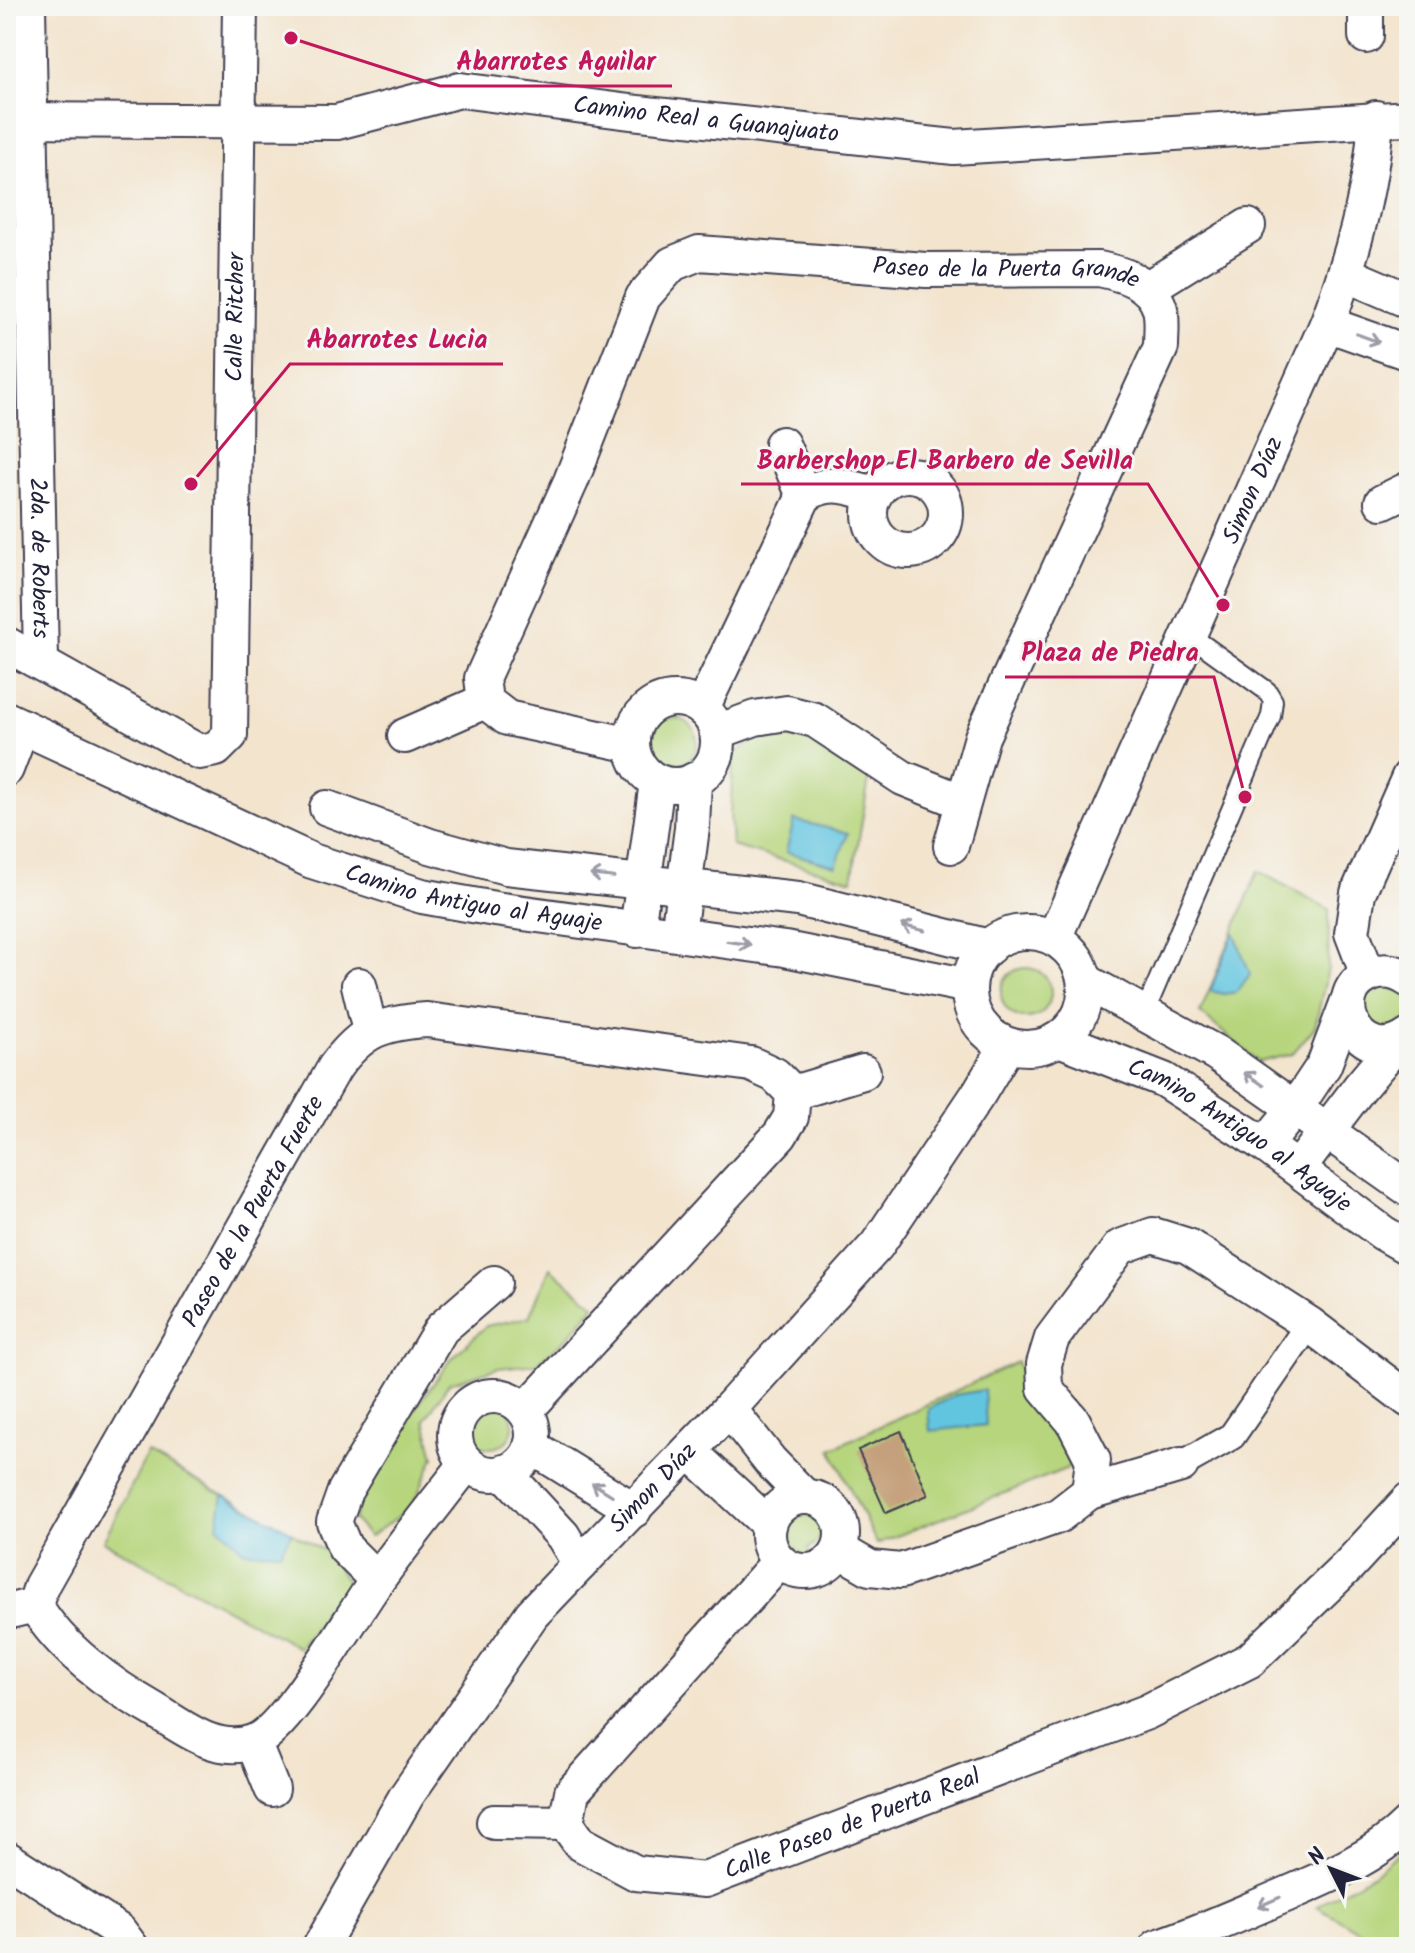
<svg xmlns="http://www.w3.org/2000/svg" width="1415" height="1953" viewBox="0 0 1415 1953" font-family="Kalam,sans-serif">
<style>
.green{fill:#b6d57c;stroke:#6c7c5c;stroke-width:2}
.water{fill:#62c5e0;stroke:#42748e;stroke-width:2}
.building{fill:#c5a07c}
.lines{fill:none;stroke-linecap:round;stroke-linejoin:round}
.service-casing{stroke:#413f51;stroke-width:22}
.pedestrian-casing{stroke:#413f51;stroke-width:30}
.minor-casing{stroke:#413f51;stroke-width:38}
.service{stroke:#fff;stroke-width:18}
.pedestrian{stroke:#fff;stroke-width:26}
.minor{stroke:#fff;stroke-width:34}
.oneway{stroke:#9c9ca7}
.labels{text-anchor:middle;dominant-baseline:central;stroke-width:6;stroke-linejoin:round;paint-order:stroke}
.street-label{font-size:24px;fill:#22223b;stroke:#f6f6f2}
.leader{fill:none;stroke:#c2185b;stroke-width:3}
.callout-dot{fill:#c2185b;stroke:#f6f6f2;stroke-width:3}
.callout-label{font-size:26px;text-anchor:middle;font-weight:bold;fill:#c2185b;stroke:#f6f6f2;stroke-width:6;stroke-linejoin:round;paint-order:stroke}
</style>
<rect width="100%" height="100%" fill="#f6f6f2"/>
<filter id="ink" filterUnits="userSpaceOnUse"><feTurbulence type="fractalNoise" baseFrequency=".0125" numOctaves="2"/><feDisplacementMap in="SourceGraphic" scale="16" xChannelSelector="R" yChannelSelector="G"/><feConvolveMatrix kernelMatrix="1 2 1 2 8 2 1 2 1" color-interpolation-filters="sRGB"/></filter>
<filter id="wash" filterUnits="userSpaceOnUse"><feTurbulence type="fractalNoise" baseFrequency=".006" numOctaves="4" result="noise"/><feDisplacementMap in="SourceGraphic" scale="32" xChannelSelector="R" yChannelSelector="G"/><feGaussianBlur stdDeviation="1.8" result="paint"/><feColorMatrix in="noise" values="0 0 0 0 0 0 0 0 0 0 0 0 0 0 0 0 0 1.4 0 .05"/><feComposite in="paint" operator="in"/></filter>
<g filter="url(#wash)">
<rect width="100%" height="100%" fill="#f3e4ce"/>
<path class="green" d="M649 742a24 24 0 1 1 48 0a24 24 0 1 1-48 0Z
M808,732L870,773L852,880L732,846L730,813L734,754L756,738Z
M1258,871L1329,909L1328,969L1315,1027L1292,1054L1259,1062L1200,1013Z
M1001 993a25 25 0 1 1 50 0a25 25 0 1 1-50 0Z
M1373,984L1406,992C1412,1002 1410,1016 1404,1026L1373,1032L1359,1005Z
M550,1268L595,1305L568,1337L536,1364L498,1368L449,1383L425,1420L434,1457L412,1507L369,1537L354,1520L366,1478L451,1359L486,1326L529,1317Z
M1017,1362L1039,1412L1073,1445L1068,1468L877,1544L831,1449Z
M467 1425a23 23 0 1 1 46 0a23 23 0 1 1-46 0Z
M148,1454L327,1552L348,1583L299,1648L103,1541Z
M801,1512L813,1515L822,1529L819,1541L809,1548L808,1558L792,1546L785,1535L790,1518Z
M1409,1844V1947H1386L1317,1906L1375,1873Z"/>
<path class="water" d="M794,820L848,833L836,866L786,852Z
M1234,932L1250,974L1237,992L1224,994L1210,991Z
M984,1390L986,1425L930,1431L928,1409L955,1395Z
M223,1495L292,1532L280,1552L244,1551L218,1525Z"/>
<g id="blocks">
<path class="building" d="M901,1431L928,1495L886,1513L858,1450Z"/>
</g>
</g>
<g filter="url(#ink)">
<use href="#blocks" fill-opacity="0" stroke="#413f51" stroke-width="2"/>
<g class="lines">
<defs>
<path id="service" d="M1144,1014L1271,716L1273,701L1267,691L1188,634"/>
<path id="pedestrian" d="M1181,1465L1232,1436L1309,1324"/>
<g id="minor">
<path id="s1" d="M28,6L41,661"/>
<path d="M1366,6V36"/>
<path id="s2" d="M6,120L337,122L460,90L630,112L954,147L1409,118"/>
<path d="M1346,274L1409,301"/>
<path d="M1148,288L1248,226"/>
<path d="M1327,324L1409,353"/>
<path d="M782,444L804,496"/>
<circle cx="908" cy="513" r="38"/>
<path d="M1382,502L1409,489"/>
<path id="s3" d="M6,644L199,752L216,749L230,735L240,6"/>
<circle cx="675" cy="742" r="43"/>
<path d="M702,708L804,496C828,478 848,487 875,494"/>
<path id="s4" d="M6,719L312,861L422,896L495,909L785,949L969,986"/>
<path d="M717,732L755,718L787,713L815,720L903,778L963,802"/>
<path d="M405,736L485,701"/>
<path id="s5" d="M632,745L507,718L485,701L482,678L571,481L643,297L672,264L699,253L926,270L1099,269C1123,274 1152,282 1160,309C1163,319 1161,335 1161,347L982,737L951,846"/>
<path d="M6,769L22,727"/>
<path d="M327,808L430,846L506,867L798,899L989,947"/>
<path d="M637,930L657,782"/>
<circle cx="1027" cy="990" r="58"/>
<path d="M678,934L692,828L694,780"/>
<path id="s6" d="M1054,938L1327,324C1352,258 1372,188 1376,118"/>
<path d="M1368,975L1352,933L1358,893L1409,777"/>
<path d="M1409,980C1398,972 1387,969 1374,973C1321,989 1358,1073 1409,1036"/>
<path d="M1085,981L1216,1053L1409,1189"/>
<path d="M359,985L370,1031"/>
<path id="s7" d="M1059,1039L1164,1080L1265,1145L1383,1233L1409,1248"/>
<path d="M793,1093L863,1072"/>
<path d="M1265,1145L1296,1107L1324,1065L1348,1001"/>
<path d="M1298,1169L1360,1087L1396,1044"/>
<circle cx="494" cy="1435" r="39"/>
<path d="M729,1409L770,1461L805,1497"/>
<path d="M531,1446L634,1510"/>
<path d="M689,1451L769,1525"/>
<path id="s8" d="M467,1463C437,1502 406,1540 378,1579C352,1614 288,1730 253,1742C216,1755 183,1727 153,1709C110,1685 60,1648 35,1605L41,1586L335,1067C362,1030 382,1023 427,1020L751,1064L775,1075L793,1093L791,1117L780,1135L525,1411"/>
<path d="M504,1472L563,1536L580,1564"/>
<path d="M1089,1492L1181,1465"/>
<circle cx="805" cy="1534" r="37"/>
<path d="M839,1550L870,1568L901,1571L1058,1516L1089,1492L1093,1460L1073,1421L1045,1388L1044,1364L1052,1338L1120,1247L1153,1235L1188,1246L1309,1324L1409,1400"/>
<path id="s9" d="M779,1562L572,1792L566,1823L580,1843L636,1873L705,1880L1147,1712L1250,1660L1348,1566L1409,1500"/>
<path d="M377,1580L345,1548L334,1522L345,1491L441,1329L494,1283"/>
<path d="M6,1612L35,1605"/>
<path d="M253,1742L272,1789"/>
<path d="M494,1822L566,1823"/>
<path d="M6,1858L119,1931L131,1947"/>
<path id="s10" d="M320,1947L407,1795L532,1614L729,1409L877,1245L979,1093L1007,1046"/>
<path d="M1157,1947C1196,1934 1233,1917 1271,1901C1320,1880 1371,1861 1409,1823"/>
</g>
</defs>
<use href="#service" class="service-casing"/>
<use href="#pedestrian" class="pedestrian-casing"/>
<use href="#minor" class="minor-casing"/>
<use href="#service" class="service"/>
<use href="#pedestrian" class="pedestrian"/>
<use href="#minor" class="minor"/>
</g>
<defs><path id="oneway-shaft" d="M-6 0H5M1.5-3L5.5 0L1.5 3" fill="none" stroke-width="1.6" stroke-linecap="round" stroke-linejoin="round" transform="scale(2)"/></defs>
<g class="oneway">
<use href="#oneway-shaft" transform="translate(1368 338) rotate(20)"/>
<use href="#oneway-shaft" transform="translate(602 876) rotate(-174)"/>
<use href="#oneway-shaft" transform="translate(913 928) rotate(-166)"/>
<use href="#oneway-shaft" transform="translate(739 943) rotate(8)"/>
<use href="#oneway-shaft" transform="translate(1254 1079) rotate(-146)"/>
<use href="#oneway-shaft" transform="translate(602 1489) rotate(-148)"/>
<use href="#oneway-shaft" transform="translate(1269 1902) rotate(157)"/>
</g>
</g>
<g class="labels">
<g class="street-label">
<text stroke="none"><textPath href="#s2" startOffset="706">Camino Real a Guanajuato</textPath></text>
<text stroke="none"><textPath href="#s5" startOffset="974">Paseo de la Puerta Grande</textPath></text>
<text stroke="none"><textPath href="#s3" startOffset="676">Calle Ritcher</textPath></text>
<text stroke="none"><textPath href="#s6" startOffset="490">Simon Díaz</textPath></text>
<text stroke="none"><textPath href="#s1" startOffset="552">2da. de Roberts</textPath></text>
<text stroke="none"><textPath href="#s4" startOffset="504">Camino Antiguo al Aguaje</textPath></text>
<text stroke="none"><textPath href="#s7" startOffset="206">Camino Antiguo al Aguaje</textPath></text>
<text stroke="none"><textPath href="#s8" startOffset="1072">Paseo de la Puerta Fuerte</textPath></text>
<text stroke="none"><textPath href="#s10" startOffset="570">Simon Díaz</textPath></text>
<text stroke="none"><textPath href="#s9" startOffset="656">Calle Paseo de Puerta Real</textPath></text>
</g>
</g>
<path class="leader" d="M291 38L440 86H672M191 484L290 364H503M1223 605L1148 484H741M1245 797L1214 677H1005"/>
<g class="callout-dot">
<circle cx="291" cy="38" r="8"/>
<circle cx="191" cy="484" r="8"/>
<circle cx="1223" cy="605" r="8"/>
<circle cx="1245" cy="797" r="8"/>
</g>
<g class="callout-label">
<text x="556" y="70">Abarrotes Aguilar</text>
<text x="397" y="348">Abarrotes Lucia</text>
<text x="945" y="469">Barbershop El Barbero de Sevilla</text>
<text x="1110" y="661">Plaza de Piedra</text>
</g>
<rect width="1415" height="1953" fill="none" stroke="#f6f6f2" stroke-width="32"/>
<g transform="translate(1331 1869) rotate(312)" stroke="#f6f6f2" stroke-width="6" paint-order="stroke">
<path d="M0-6L14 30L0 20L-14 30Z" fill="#22223b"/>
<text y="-12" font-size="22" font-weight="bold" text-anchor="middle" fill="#22223b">N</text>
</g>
</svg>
